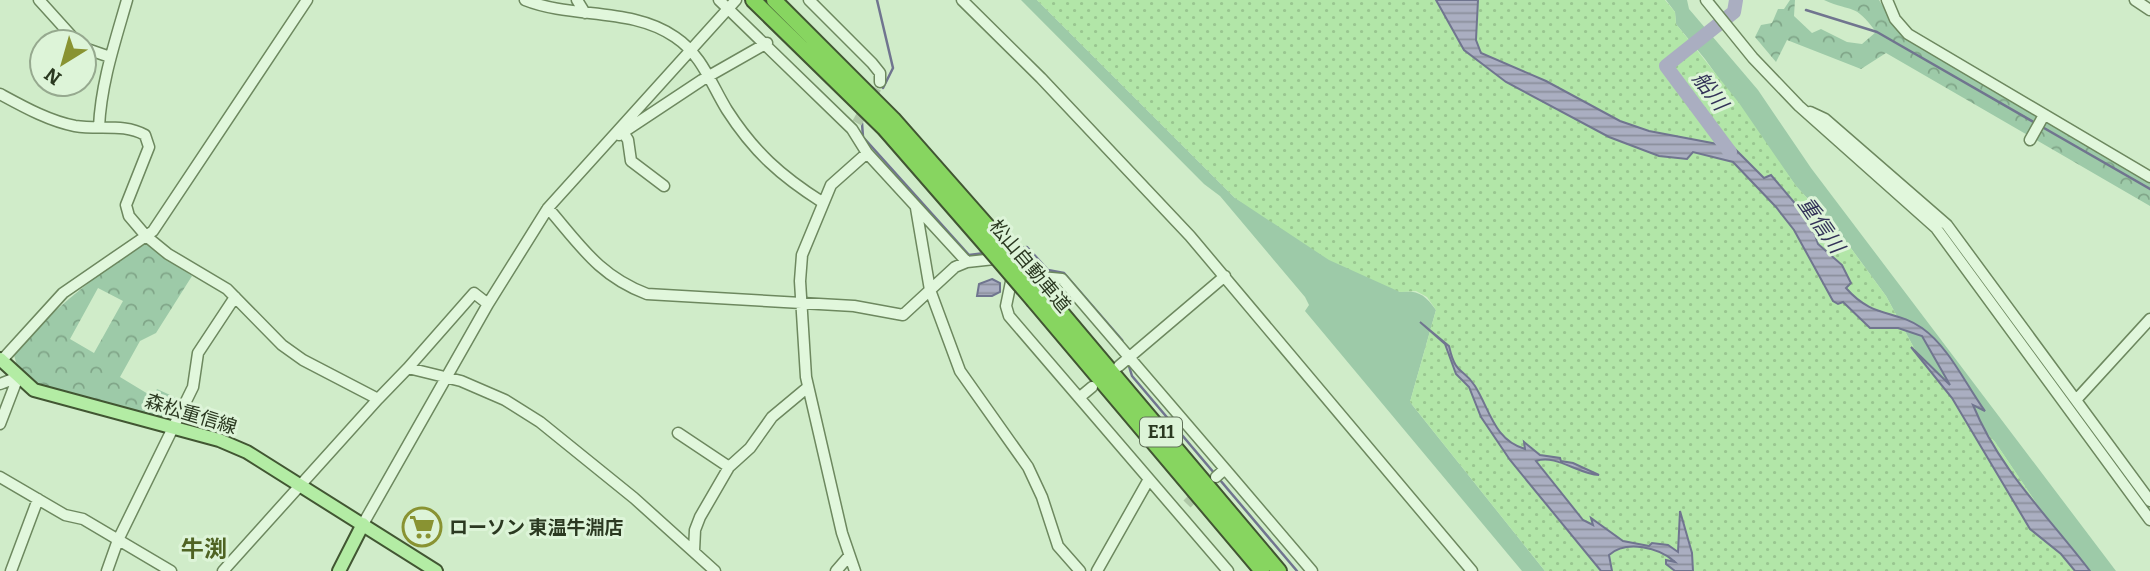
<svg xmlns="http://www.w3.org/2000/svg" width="2150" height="571" viewBox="0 0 2150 571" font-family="Bitter,'Noto Sans JP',serif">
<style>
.grass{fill:#9dcaa8}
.forest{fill:url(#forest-crowns);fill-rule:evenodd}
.sand{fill:url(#sand-dots)}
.water{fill:url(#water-rules);stroke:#70758f;stroke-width:2}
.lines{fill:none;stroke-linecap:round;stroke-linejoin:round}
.stream{stroke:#70758f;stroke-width:2.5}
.river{stroke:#aaaec1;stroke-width:14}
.minor-tunnel{stroke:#afc8a7;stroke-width:10;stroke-dasharray:10 5;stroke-linecap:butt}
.minor-casing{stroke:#6d885f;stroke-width:13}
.major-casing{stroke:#415632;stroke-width:16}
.highway-casing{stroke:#415632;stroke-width:18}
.minor{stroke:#e1f7dc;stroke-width:10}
.major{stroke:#b3eca4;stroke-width:12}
.highway{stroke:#87d560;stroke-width:14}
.highway-bridge-casing{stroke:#415632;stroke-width:18;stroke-linecap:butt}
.highway-bridge{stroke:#87d560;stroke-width:14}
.labels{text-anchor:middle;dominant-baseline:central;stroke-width:6;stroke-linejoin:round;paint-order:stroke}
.shield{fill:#ddf4d8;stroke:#607158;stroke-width:2}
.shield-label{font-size:18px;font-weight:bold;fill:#2b3921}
.street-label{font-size:19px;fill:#2b3921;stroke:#ddf4d8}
.poi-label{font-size:19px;font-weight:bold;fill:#2b3921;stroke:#ddf4d8;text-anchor:start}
.water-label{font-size:21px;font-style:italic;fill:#333258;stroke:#ddf4d8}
.quarter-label{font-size:23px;font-weight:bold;fill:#4f6323;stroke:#ddf4d8}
</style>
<defs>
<pattern id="forest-crowns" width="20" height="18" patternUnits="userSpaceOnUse" patternTransform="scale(1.75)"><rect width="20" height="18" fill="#9dcaa8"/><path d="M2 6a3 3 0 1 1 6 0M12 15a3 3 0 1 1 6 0" fill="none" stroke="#80a588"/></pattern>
<pattern id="sand-dots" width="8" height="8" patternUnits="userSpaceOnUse" patternTransform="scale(1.75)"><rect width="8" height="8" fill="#b2e6a8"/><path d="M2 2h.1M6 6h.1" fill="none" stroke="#99c690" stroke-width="1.8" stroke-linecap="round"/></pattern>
<pattern id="water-rules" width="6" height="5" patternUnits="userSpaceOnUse" patternTransform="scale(1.75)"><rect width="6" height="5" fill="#aaaec1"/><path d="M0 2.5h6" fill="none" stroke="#8b8f9c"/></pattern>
</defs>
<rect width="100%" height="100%" fill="#d0ecc9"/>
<path class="grass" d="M1021,0H1037L1235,198L1400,292C1418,290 1425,295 1436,310L1410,402L1545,571H1522L1305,311L1309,305L1305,297L1220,196L1204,184Z
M1666,0H1687L1689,9L1758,90L1811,168L2116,571H2082L1995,442L1921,361L1886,296L1842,236L1796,186L1705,59L1676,24L1675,12Z"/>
<path class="forest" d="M1790,0H1795L1794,16L1812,33L1821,29L1847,42L1862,44L1876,32C1854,2 1853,13 1824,0H1879L1899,32L1907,39L2150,181V206L1886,53L1861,69L1787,40L1776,62L1755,37L1761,25L1772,23L1778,9H1784Z
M146,242L192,276L156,333L140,341L120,377L153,397L157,389L181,400L172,420L39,386C24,378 15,368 14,352C55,308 96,274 146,242ZM98,288L123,301L94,353L70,339Z"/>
<path class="sand" d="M1037,0H1665L1675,12L1676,24L1739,103L1796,186L1842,236L1886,296L1921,361L1995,442L2082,571H1545L1410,402L1436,310L1427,297L1416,291L1400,292L1329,260L1235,198Z"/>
<path class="water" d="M1436,0H1478L1476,40L1481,53L1546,81L1620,121L1649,131L1733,147L1764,178L1771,175L1825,239L1815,235L1818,244L1842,265L1851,283L1846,288C1873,319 1895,309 1922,328C1949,347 1966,385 1985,411L1973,405C1999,469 2048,516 2090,571H2075L2061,554L2030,529L1952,398L1911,347L1950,385L1922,336L1898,328H1870L1843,302L1838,304L1833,301L1794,230L1776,207L1733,162L1693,152L1687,159L1659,156L1609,137L1506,82L1464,50Z
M992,279L1000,283V292L992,296H977L979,284Z
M1420,322L1449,346C1456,377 1463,367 1475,386C1490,410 1494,440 1525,449L1524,442L1540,455L1560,458L1561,461L1573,463L1599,475C1578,474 1556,454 1536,461L1583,520L1593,525L1591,518L1623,541L1649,546L1652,543L1668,545L1678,552L1680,511L1692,553L1693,571H1675L1666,564V560L1675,562C1659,547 1626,540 1609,555L1612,571H1601L1510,460L1481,417L1469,387L1456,374L1445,344Z"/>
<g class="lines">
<path class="stream" d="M877,0L893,68L883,88
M1806,10L1877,32L2150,189
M862,123L863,137L969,255L985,253
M1013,249L1027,247L1048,270L1064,273L1122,340L1124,346
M1128,363L1132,376L1297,571"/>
<path class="river" d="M1730,152L1666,66L1734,12L1736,0"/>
<path class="minor-tunnel" d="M857,123L880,82
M1187,504L1200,491"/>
<defs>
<path id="minor" d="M39,0L77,42
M307,0L153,231L146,236L168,254L227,289L282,345L303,360L378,399L408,368L461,381L505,400L540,422L634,498L715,571
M525,0C573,19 632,7 675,37C702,55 711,84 727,110C754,152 781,176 822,202
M577,0L585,13
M719,0L852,129L867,153L967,262L1023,256L1041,277L1062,279L1225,469
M809,0L872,63L880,73V82
M962,0L1041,78L1190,236L1472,571
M1706,0L1753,58L1799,106L1936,228L2150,520
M1887,0L1895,19L1908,34L2150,177
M2135,0L2150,10
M84,48L110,57
M0,94C24,107 49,121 75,126C99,130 124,123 145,135L149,147L126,205L129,216L146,236L63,293L2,360
M1810,112L1825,119L1947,225L2150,501
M99,127C101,83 115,42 127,0
M623,132L628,140L631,161L664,186
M619,135L702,80L767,43
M2030,140L2044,115
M548,208C580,245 599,276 647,294L854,306L903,315L955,267L967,262
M916,208L930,290L960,371L1028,467L1042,497L1058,546L1080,571
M1013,272L1006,306L1009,316L1228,571
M1119,366L1225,276
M408,368L474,293L488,304
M0,384L18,377
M1080,397L1092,387
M2076,400L2150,319
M0,424L18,377
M678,433L729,467
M0,477L65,515L83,519L171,571
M1216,477L1225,469L1312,571
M363,524L488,304L548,208L736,0
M694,551L695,530L700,517L729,467L750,448L772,417L808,387
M11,571L38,499
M107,571L118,540L193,387L198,353L235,297
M223,571L378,399
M836,571L849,556
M855,571L842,533L806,377L800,281L802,255L831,185L867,153
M1097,571L1149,479"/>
<path id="major" d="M0,359L34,390L219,440L247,452L436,571
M339,571L363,524"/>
<path id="highway" d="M753,0L884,128L986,245
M774,0L893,119L996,236
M1044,292L1279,571
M1034,301L1262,571"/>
</defs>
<use href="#minor" class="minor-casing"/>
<use href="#major" class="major-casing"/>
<use href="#highway" class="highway-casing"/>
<use href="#minor" class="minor"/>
<use href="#major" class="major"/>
<use href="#highway" class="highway"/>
<defs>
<path id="highway-bridge" d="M996,236L1044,292
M986,245L1034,301"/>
</defs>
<use href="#highway-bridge" class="highway-bridge-casing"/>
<use href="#highway-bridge" class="highway-bridge"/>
</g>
<defs>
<symbol id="supermarket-ring" viewBox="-11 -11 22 22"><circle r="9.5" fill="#ddf4d8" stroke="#899332" stroke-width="1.5"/><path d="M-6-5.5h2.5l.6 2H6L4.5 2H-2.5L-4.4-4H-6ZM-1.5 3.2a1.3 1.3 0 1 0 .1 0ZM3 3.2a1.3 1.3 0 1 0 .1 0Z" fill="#899332"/></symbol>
</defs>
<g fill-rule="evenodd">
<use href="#supermarket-ring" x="400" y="505" width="44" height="44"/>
</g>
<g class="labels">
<rect class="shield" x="1140" y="417.5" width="42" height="29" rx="5"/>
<g class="shield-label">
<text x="1161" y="432">E11</text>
</g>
<g class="street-label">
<text transform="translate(1030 266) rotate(50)">松山自動車道</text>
<text transform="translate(191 414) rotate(17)">森松重信線</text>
</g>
<g class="poi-label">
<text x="449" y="527">ローソン 東温牛淵店</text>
</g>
<g class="water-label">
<text transform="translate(1710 91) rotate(53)">船川</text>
<text transform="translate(1821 225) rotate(55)">重信川</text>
</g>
<g class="quarter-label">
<text x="204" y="549">牛渕</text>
</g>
</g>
<g transform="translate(63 63) rotate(217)"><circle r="33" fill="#ddf4d8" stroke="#96a98f" stroke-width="2"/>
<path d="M0-5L12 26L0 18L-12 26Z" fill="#899332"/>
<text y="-10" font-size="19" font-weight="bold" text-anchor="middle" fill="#2b3921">N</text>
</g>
</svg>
